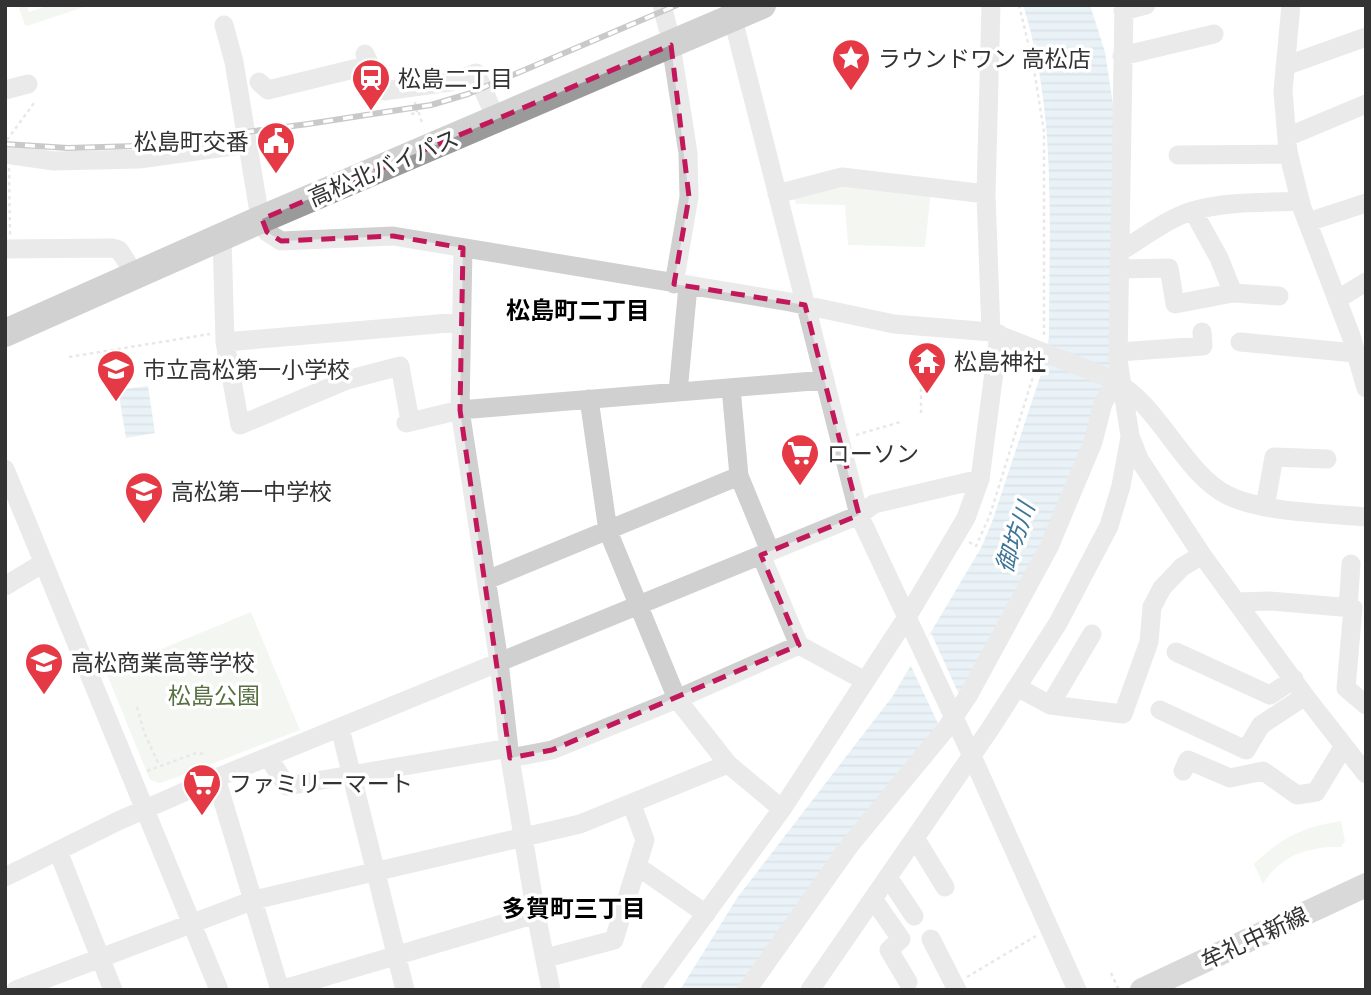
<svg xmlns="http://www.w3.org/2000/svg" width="1371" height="995" viewBox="0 0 1371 995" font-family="'Golos Text','Noto Sans JP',sans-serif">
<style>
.green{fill:#e6ecdf}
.water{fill:url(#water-rules)}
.pier{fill:#fff}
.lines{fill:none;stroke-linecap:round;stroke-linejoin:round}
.path{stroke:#cdcdcd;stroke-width:2.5;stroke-dasharray:3.5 3.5;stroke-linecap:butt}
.minor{stroke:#d0d0d0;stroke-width:19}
.major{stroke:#ababab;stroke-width:24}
.highway{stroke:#9a9a9a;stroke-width:28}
.rail-casing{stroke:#888;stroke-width:6}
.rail{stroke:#fff;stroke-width:3.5;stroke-dasharray:10;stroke-linecap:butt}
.marked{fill:none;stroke:#c2185b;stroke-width:5;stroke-dasharray:14 9;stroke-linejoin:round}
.labels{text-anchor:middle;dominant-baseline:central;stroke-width:7;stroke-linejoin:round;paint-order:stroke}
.poi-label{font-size:23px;fill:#333;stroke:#fff;text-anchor:start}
.street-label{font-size:23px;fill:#333;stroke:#fff}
.park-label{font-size:23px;fill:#56703f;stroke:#fff}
.neighbourhood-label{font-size:24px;font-weight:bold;fill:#000;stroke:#fff}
.water-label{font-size:24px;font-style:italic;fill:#3f7597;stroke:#fff}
</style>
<defs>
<pattern id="water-rules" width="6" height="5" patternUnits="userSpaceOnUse" patternTransform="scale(1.75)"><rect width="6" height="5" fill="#cfe2ee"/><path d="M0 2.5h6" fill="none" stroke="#b2c2cd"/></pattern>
</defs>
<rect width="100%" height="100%" fill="#fff"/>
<path class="green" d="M18,5H26L29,12L49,5H90L27,26L25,25Z
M842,180L931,191L925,247L848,245L845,205L796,204L793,193Z
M251,612L300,730L172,779L160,783L150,780L106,672Z
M1341,821L1345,841L1341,847C1308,846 1280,856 1263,884L1254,864C1282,837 1303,827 1341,821Z"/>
<path class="water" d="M1023,5H1090L1105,52L1114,111L1113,356L1104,387L1059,507L967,691L742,990H680L737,898L892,697L981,548L992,522L1044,365L1049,336C1049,225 1057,112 1023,5Z
M148,386L155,433L126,438L118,390Z"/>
<path class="pier" d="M931,633L962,701L942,732L910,664Z"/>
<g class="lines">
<path class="path" d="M1019,5L1033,63L1044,132V337
M415,102L417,113
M411,114L419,113L422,123
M7,140L34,103
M9,168L10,235
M69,357L210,334
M921,413V343
M856,435L900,422
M969,542L976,546L990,515L1036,367
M137,707L144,732L159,765
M147,771L196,753L207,754
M1111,973L1119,990
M967,977L1036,936"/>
<path class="minor" d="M662,5L668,29
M1124,5L1118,360L1130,436L1139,459L1202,555L1305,696L1366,774
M1291,5L1283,91L1288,152L1302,208L1351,336L1366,388
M1123,11L1146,5
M733,19L859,515L971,754L1077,990
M224,25L234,62L258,206L267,232L281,241L393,236L790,302L894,324L991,332L1109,378C1159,402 1181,471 1227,495C1263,513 1325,513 1366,517
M671,45L688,153L689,197L674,284
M365,54L381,90L384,91L450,82L476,73L496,119
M1122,56L1214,34
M1285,66L1366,37
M259,82L268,90L370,65
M5,90L28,84
M1287,137L1366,104
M5,154L54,161L139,159L247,144
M1178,155L1289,154
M777,194L842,177L986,194
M1193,211L1219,258L1233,293L1279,296
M1308,222L1366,203
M222,237L225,342L461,322
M463,248L460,410L499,662L510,758L536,914L551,990
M5,249L112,248L119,250L127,262
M1121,251C1144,237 1167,219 1192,211C1226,201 1265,203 1300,201
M1121,269L1169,268L1175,304L1233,293
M1338,299L1366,282
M991,332L986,194L991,5
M225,342L240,425L347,380L400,366L410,421
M1240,342L1355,353
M1119,352L1203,346L1202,332
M731,388L739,476
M678,392L688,286
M589,399L608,531L677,699L728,764L782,809
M406,423L460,410L825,380
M5,469L219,990
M1265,507L1274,457L1327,459
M761,555L799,645L865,681
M487,580L739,476L770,551
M5,586L43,563
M1237,602L1269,601L1353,608L1346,688L1366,705
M1348,608L1351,564
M1176,652L1270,695L1294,679
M1017,687L1050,705L1123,714L1149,642L1152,607L1162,588L1182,567L1202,555
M1050,705L1092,634
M1160,710L1246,750L1261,725L1305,696
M340,728L405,990
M268,757L287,786L509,748
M510,758L552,750L677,699L799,645
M1183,771L1188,760L1230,778L1263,771L1297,795L1316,792L1344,746
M216,778L280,990
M915,838L945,887
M58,851L113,990
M637,866L706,914
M5,877L118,821L216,778L859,515L874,504L980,479
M888,877L914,916
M873,899L901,939L889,950L908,982
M931,939L957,990
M546,958L614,940L645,840L632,805
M16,990L254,900L580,824L728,764
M280,990L536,914
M650,990L782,809L907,617L966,518L980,479L999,334
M747,990L850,845L945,730L968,696L1049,547L1093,442L1103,403L1110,392L1120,383
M810,990L990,729L1058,623L1109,526L1121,486L1130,437"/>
<path class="major" d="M1142,990L1366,885"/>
<path class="highway" d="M5,333L262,219L762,5"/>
<defs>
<path id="rail" d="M5,144L68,148L136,146L308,124L431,105L468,94L677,5"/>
</defs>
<use href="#rail" class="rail-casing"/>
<use href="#rail" class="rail"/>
</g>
<path d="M0 0H1371V995H0ZM671,45L689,197L674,284L805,305L859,515L761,555L799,645L552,750L510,758L460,410L463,248L393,236L281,241L267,232L262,219Z" fill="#fff" fill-opacity=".55" fill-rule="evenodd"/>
<path class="marked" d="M671,45L689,197L674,284L805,305L859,515L761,555L799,645L552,750L510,758L460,410L463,248L393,236L281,241L267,232L262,219Z"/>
<defs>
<symbol id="sight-pin" viewBox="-11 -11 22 30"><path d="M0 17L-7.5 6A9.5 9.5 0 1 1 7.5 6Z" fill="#e63946" stroke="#fff"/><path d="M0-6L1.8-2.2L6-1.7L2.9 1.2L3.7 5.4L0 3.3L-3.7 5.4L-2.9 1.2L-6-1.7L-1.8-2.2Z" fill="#fff"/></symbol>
<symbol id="station-pin" viewBox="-11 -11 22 30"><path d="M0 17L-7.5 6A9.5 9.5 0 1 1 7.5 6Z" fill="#e63946" stroke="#fff"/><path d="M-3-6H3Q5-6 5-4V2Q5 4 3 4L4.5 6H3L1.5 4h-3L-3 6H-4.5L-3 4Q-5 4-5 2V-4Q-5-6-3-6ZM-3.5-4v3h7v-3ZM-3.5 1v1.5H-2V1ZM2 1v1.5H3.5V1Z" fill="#fff"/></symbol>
<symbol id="civic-pin" viewBox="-11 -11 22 30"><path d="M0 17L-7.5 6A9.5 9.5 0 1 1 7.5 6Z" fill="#e63946" stroke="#fff"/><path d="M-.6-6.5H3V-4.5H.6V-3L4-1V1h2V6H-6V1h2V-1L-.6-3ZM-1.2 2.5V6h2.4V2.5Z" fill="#fff"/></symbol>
<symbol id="temple-pin" viewBox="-11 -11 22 30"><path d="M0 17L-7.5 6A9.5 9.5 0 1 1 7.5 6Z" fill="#e63946" stroke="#fff"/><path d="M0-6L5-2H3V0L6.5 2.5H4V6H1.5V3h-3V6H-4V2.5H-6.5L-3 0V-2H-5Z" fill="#fff"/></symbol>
<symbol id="school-pin" viewBox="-11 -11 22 30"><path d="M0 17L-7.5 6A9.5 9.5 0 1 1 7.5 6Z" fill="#e63946" stroke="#fff"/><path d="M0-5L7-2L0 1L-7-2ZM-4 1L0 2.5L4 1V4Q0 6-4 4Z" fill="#fff"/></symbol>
<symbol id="supermarket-pin" viewBox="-11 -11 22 30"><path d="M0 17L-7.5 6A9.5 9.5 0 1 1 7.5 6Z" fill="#e63946" stroke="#fff"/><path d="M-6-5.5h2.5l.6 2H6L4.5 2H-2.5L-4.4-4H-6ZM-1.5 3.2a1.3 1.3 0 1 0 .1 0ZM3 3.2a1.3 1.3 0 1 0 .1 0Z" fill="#fff"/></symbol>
</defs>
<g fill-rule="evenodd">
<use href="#sight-pin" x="829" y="36" width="44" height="60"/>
<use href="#station-pin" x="349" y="56" width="44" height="60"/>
<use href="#civic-pin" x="254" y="119" width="44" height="60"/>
<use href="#temple-pin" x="905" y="339" width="44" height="60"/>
<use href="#school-pin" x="94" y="347" width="44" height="60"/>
<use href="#supermarket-pin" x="778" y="431" width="44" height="60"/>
<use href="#school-pin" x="122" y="469" width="44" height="60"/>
<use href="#school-pin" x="22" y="640" width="44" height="60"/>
<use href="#supermarket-pin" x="180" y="761" width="44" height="60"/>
</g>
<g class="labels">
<g class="poi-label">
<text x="878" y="58">ラウンドワン 高松店</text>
<text x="398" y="78">松島二丁目</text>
<text x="249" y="141" text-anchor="end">松島町交番</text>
<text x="954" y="361">松島神社</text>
<text x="143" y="369">市立高松第一小学校</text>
<text x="827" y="453">ローソン</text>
<text x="171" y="491">高松第一中学校</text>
<text x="71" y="662">高松商業高等学校</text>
<text x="229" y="783">ファミリーマート</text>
</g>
<g class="street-label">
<text transform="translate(383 167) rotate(-23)">高松北バイパス</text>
<text transform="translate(1254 937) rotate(-25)">牟礼中新線</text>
</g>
<g class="park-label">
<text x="214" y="695">松島公園</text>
</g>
<g class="neighbourhood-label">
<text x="578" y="309">松島町二丁目</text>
<text x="574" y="907">多賀町三丁目</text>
</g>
<g class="water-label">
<text transform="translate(1014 537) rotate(-71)">御坊川</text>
</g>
</g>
<rect width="1371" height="995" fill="none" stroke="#333333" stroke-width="14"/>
</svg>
